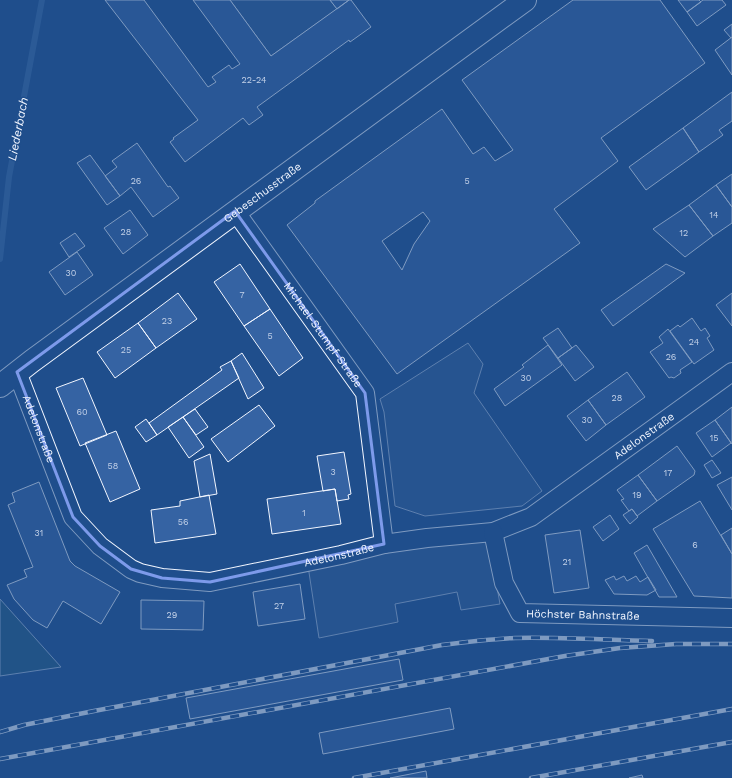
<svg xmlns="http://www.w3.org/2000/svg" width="732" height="778" viewBox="0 0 732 778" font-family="'Work Sans',sans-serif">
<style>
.green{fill:#245a82;stroke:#a8bbd7}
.parking{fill:#305b95;stroke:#a8bbd7}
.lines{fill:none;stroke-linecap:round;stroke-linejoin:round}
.stream{stroke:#3b69a3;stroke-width:6}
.building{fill:#3563a3;stroke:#f2f6ff;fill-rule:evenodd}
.street-casing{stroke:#f2f6ff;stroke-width:20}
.secondary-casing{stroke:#f2f6ff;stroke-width:24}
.street{stroke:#1f4e8c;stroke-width:18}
.secondary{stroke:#1f4e8c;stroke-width:22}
.rail-casing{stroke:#f2f6ff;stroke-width:4.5}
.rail{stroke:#1f4e8c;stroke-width:3;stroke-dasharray:9;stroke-linecap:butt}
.marked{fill:none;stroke:#7d9aea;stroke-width:3;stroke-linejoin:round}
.labels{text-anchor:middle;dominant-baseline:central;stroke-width:3;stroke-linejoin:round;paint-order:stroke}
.number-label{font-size:9px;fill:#c3d1e8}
.street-label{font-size:11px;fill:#f2f6ff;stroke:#1f4e8c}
.water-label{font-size:12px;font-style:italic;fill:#f2f6ff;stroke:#1f4e8c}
</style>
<rect width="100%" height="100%" fill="#1f4e8c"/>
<path class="green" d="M0,599L61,667L0,676Z"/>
<path class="parking" d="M230,0H330L337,9L271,56Z
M468,343L483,364L474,393L542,491L522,506L425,516L395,506L384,412L380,399Z
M488,537L500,604L461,610L457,592L395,604L398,622L319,638L308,566L386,552Z"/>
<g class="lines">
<path class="stream" d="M0,259L9,177L42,0"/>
</g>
<path class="building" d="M105,0H144L208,87L216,82L212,77L229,65L232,69L240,64L193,0H230L271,56L349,0H351L371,27L350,42L349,40L257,107L263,115L249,125L243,118L185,162L170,142L174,139L173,138L198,120Z
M330,0H349L337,9Z
M573,0H660L705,63L601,138L618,161L554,209L580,243L397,374L287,225L315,203V201L442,109L473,154L484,147L495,161L513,150L462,80ZM423,212L430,221L414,244L402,270L382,241Z
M678,0H699L701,2L687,12Z
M703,0H722L726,5L697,26L687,12Z
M732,24V37L731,38L724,30Z
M732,37V75L715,50Z
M732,92V121L719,130L723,135L699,152L683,128Z
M683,128L699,152L646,190L629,167Z
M137,143L168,187L170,186L179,198L153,217L131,187L120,196L105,176L117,167L112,161Z
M90,155L120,196L107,205L77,163Z
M732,174V207L716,185Z
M716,185L732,207V223L713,236L689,205Z
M689,205L713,236L685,257L653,229Z
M130,210L148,235L123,254L104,228Z
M75,233L85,246L69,257L60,243Z
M77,252L93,275L65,295L49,272Z
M240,264L270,309L244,326L214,282Z
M666,264L685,273L613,326L601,310Z
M178,293L197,319L156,348L138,323Z
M732,293V326L716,305Z
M270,309L303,358L279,376L244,326Z
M692,318L701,331L705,328L710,336L707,338L714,350L694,364L670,331L678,325L680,327Z
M138,323L156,348L115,378L97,352Z
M558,328L572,348L558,358L543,338Z
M668,329L692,362L680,370L681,373L674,378L671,377L669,378L650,352L663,343L659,337Z
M548,345L562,365L505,406L494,389L524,367L522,365Z
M576,345L594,367L575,381L558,358Z
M242,353L264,388L248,399L231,361Z
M231,361L239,378L157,435L149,423L222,370L220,367Z
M627,372L645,397L606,425L588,400Z
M83,378L107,435L80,446L56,388Z
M588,400L606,425L586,441L567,416Z
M259,405L275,426L228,462L211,439Z
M732,407V444L715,420Z
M195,409L208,427L196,435L183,417Z
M183,417L204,447L189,458L168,427Z
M146,419L157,435L146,442L135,427Z
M715,420L731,443L712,457L696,433Z
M116,431L140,489L110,502L85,443Z
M677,446L695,471L694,475L657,501L638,475Z
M344,452L351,494L348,495L349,499L337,501L335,489L323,491L317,456Z
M210,454L217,494L200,497L194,461Z
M712,460L721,473L712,478L704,465Z
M638,475L657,501L637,516L632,509L629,511L621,500L624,499L617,490Z
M732,477V510L717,485Z
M39,482L70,561L75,566L120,592L101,624L63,601L47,628L33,620L14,599L7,585L27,577L24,570L33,567L8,505L15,502L12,493Z
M335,489L341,524L272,534L267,499Z
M209,495L216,534L155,543L151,510L180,506V501Z
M700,501L732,554V598L694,596L653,529Z
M632,509L638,517L630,524L623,515Z
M610,515L619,529L603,541L593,527Z
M732,528V554L721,535Z
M580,530L589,588L554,593L545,535Z
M647,545L677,597H659L634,553Z
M614,576L616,580L624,576L627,581L636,576L640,582L648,577L656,590L647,595L614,594L605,580Z
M300,584L305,619L258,626L253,592Z
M141,600L204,601L203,630L141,629Z
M399,659L403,680L190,719L186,698Z
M450,708L454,729L323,754L319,733Z
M426,771L427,778H390Z
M642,775L643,778H629Z"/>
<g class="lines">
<defs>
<g id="street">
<path id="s1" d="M235,211L365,393L384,544"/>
<path id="s2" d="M17,372L73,517L100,546L131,569L140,573L162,578L210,582L341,555L384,544L427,538L493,532L531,517L732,372"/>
<path id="s3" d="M493,532L504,583L520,613L732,618"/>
</g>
<g id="secondary">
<path id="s4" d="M0,386L32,361L525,0"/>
</g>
</defs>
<use href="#street" class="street-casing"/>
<use href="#secondary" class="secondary-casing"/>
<use href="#street" class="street"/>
<use href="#secondary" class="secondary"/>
<defs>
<path id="rail" d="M0,732L24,725L94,711L442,645C466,642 490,639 515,638C560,637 606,640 652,641
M0,759L565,656L620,648L676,644H732
M354,778L732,709
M531,778L732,742"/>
</defs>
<use href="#rail" class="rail-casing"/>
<use href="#rail" class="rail"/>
</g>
<path d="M0 0H732V778H0ZM235,211L365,393L384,544L210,582L162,578L131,569L100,546L73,517L17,372Z" fill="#1f4e8c" fill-opacity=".55" fill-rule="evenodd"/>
<path class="marked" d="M235,211L365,393L384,544L210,582L162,578L131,569L100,546L73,517L17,372Z"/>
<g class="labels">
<g class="number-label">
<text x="254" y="80">22-24</text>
<text x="136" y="181">26</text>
<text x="467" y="181">5</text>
<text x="714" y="215">14</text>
<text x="126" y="232">28</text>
<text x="684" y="233">12</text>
<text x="71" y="273">30</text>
<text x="242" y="295">7</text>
<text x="167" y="321">23</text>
<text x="270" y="336">5</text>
<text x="694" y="342">24</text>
<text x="126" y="350">25</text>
<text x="671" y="357">26</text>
<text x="526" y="378">30</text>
<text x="617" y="398">28</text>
<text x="82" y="412">60</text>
<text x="587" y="420">30</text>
<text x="714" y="438">15</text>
<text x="113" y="466">58</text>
<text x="333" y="472">3</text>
<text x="668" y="473">17</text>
<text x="637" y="495">19</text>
<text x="304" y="513">1</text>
<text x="183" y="522">56</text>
<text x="39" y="533">31</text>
<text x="695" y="545">6</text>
<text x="567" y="562">21</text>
<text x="279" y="606">27</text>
<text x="172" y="615">29</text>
</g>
<g class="street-label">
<text stroke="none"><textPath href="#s4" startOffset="326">Gebeschusstraße</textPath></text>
<text stroke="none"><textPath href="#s1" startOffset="152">Michael-Stumpf-Straße</textPath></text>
<text stroke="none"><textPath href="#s2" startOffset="61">Adelonstraße</textPath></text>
<text stroke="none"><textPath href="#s2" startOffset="782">Adelonstraße</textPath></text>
<text stroke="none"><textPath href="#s2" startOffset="446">Adelonstraße</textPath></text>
<text stroke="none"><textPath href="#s3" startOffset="149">Höchster Bahnstraße</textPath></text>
</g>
<g class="water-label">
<text transform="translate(18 129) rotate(-79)">Liederbach</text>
</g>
</g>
</svg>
